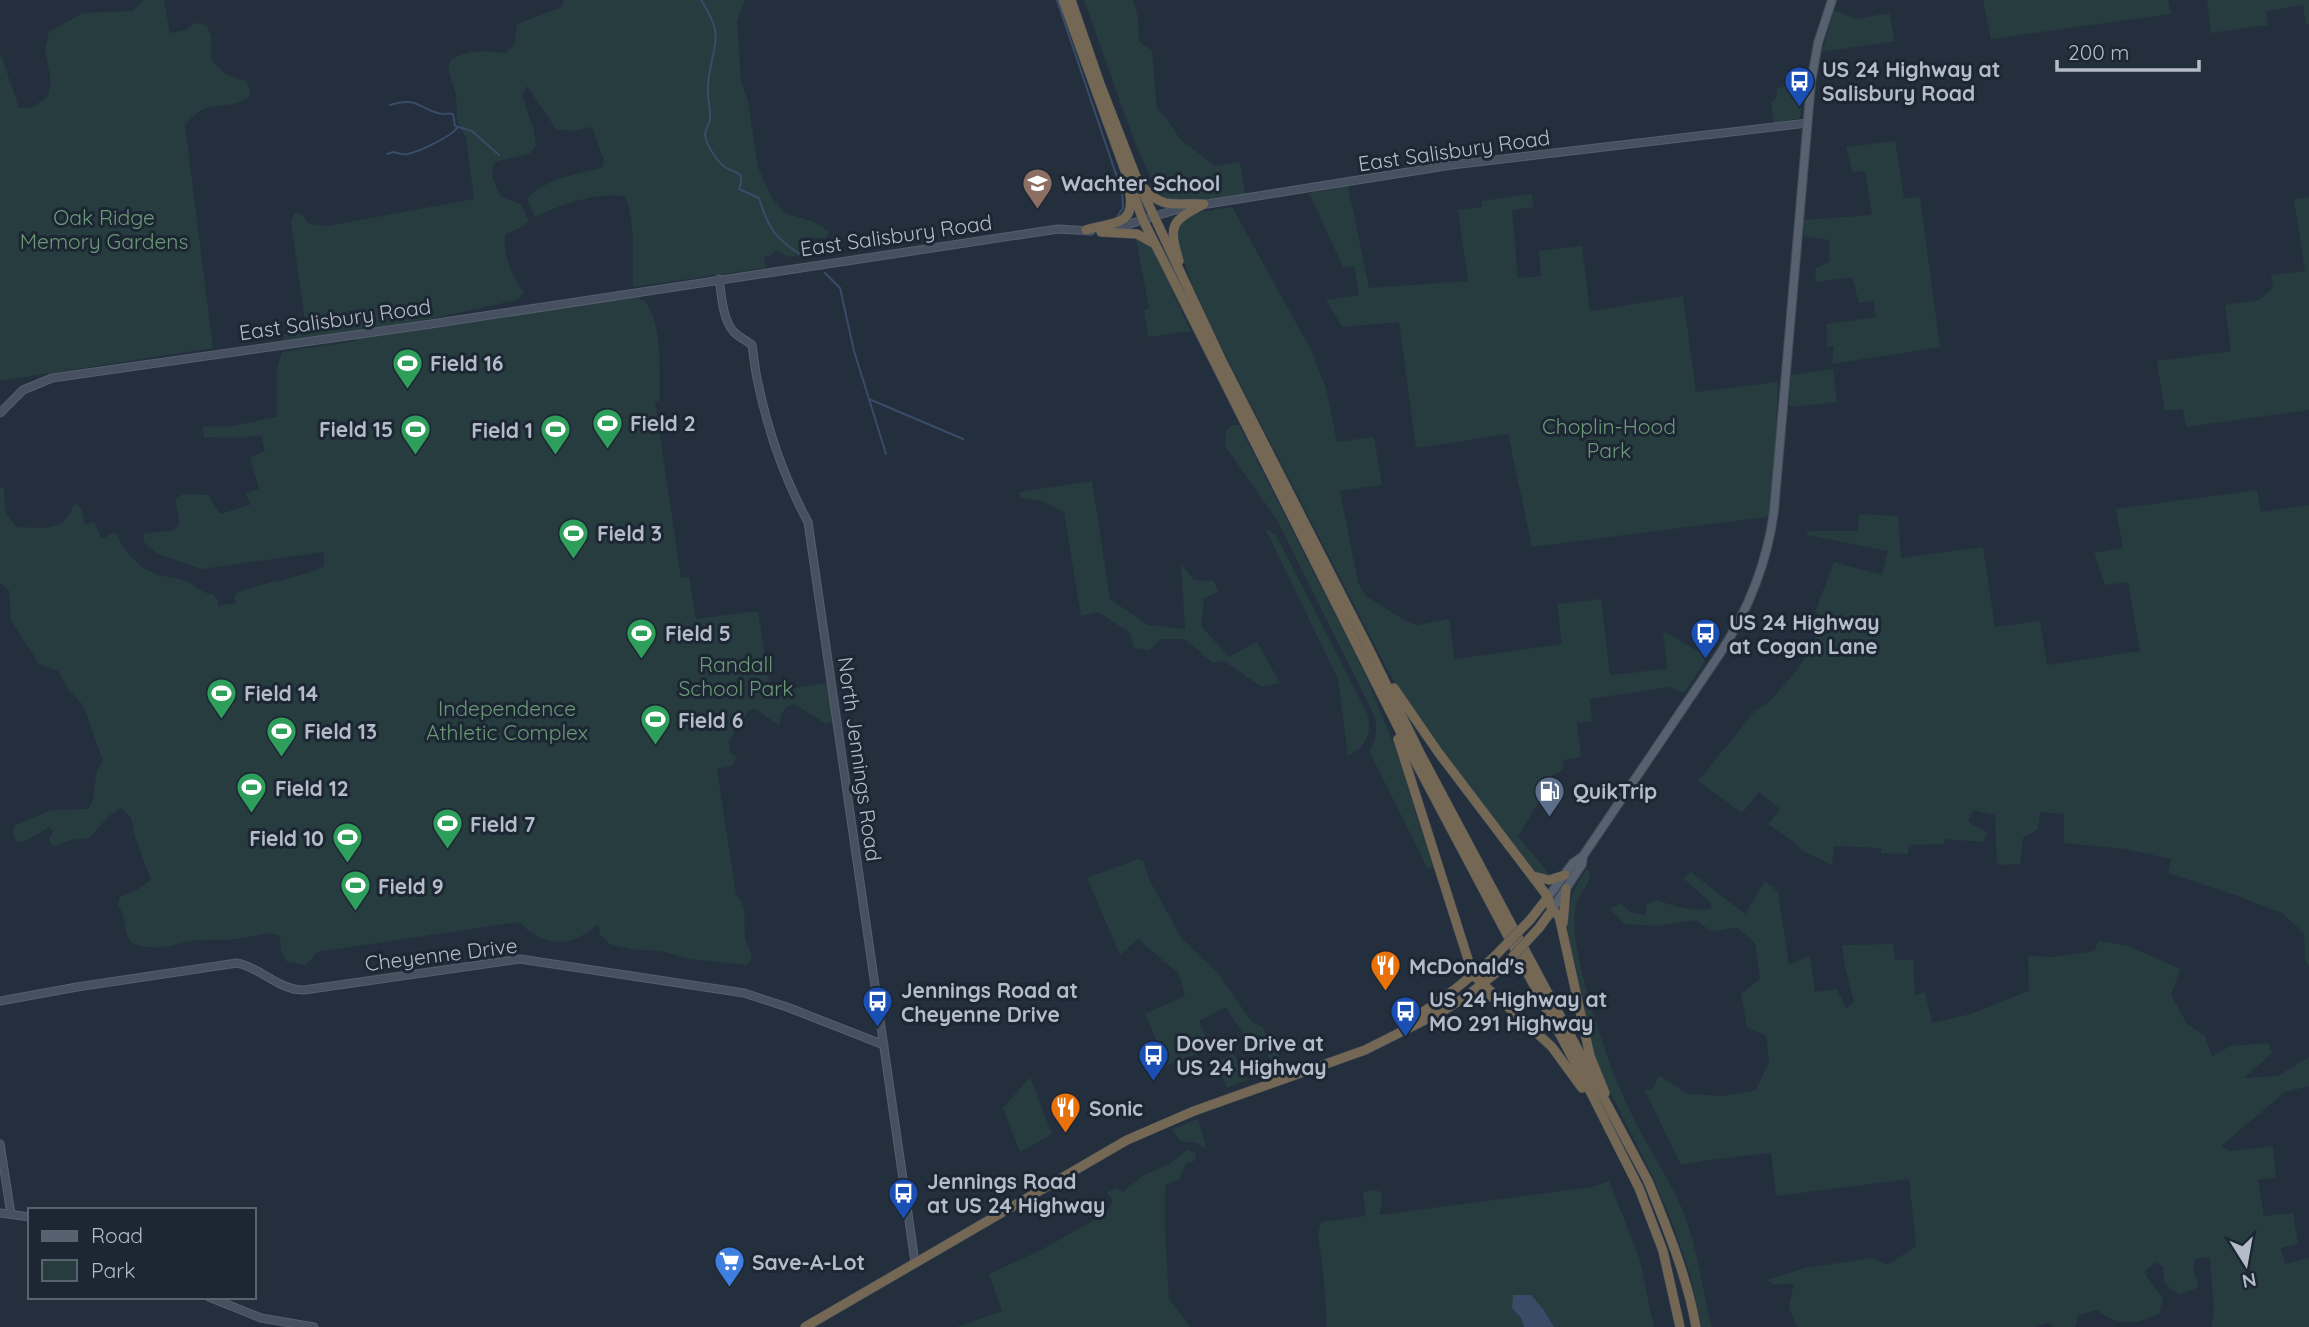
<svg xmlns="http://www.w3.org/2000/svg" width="2309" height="1327" viewBox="0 0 2309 1327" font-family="Quicksand,sans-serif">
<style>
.green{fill:#263c3f}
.water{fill:#394c67}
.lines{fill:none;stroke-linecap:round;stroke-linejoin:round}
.stream{stroke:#394c67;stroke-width:2}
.secondary-casing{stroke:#565f6c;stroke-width:9}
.primary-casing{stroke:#414a57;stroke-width:10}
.highway-casing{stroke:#434c59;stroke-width:10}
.secondary{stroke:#465061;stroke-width:7}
.primary{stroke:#56606e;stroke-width:8}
.highway{stroke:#746855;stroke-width:9}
.highway-bridge-casing{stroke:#434c59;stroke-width:10;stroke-linecap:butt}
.highway-bridge{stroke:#746855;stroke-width:9}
.labels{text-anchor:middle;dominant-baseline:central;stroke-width:6;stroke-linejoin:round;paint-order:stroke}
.poi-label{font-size:21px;font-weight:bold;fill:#b4bcc9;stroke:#1d2633;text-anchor:start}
.street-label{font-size:21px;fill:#b4bcc9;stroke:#1d2633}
.park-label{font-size:21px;fill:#6b9a76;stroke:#1d2633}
</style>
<rect width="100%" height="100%" fill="#242f3e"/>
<path class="green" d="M143,0H164L170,33L186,30L195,23L207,25L211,37V60L227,75L246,81C262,107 221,104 207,108C198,110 191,118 185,125L213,348L0,381V52L19,108H32L48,96L51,82L45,49L49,32L83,13L133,11Z
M564,0H745L737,21L741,81L748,101L758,167L771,197L785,213L817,223L829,232L826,238H814L801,255L787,257L777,250L770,256H764L766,268L633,287C632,257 636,225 625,196C595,192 562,204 535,217L527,199C545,179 575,174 602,168L604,160L592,127L571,131L556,129L527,86L522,95L534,131L536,146L529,154L494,162L492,177L501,197L521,204L529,221L520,228L505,234C504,258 511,274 524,293L517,300L421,321L285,343L283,335L302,329L305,321L291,223L294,213L301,214L309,224L327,226L474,199L466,139L457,119L456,95L448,69L450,61C467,48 486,51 506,53L514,45L517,24L562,7Z
M1084,0H1133L1138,18L1139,42L1152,50L1157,109L1167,119L1180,139L1215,166L1240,162L1245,196L1171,202L1160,198L1135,143Z
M1983,0H2168L2171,14L1991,39Z
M2207,0H2309V24L2306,25L2303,5L2266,11L2268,25L2211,33Z
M1834,10L1856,19L1889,13L1895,41L1822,52Z
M1804,84L1800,118L1774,123L1771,103L1777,97V88Z
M1895,141L1904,198L1920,197L1940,347L1832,364L1834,346L1827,347V324L1876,317L1873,301L1859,303L1852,277L1815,282L1816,268L1830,262L1829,240L1803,236L1804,220L1872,215L1865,171L1852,172L1846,147Z
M1348,186L1369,288L1468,281L1458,210L1482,207V201L1532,194L1533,207L1512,210L1518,278L1541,276L1539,251L1582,246L1590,311L1683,296L1696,392L1778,382L1773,516L1532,547L1508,434L1416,448L1399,322L1342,327L1326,300L1359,295L1354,266L1343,267L1309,193Z
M2309,197V410L2186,427L2183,409L2165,411L2157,361L2231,351L2225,305L2259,300L2273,288L2271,275L2305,271L2294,199Z
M1232,207L1311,350L1326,388L1337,442L1374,437L1382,485L1340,491L1358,583L1366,596L1407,622L1417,625L1449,619L1455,659L1562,644L1557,604L1601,599L1610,675L1667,669L1663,631L1708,657L1684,693L1669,687L1590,699L1592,721L1577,723L1581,757L1563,760V770L1539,783L1537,805L1518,836L1549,874H1537L1531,869L1402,696L1385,665L1216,337L1192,284L1175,237L1179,221L1195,213Z
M1136,239L1145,242L1153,251L1191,331L1148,337L1144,310L1149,308Z
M639,295L640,300H644C663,324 659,367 660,395L659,401H655L681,578L689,577L696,619L758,611L771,692L827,683L833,721L826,724L795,704C782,706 781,715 779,726L756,709H750L729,741L730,752L737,757L732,766L717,769L736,895C749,908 743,919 745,935C745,943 751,949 752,958L747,965L689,959L661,951L630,949L610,944L600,934L598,924C572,948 544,948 519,922L317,952L306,965L286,961L281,951L280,936C268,930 256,936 243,938C228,941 214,939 199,940C175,943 153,954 130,942C124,929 126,917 118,905L120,897L135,891L151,880L135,837L131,817L121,808L109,816L89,838L71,840L53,847L49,840L53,831L49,827L27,840L17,842L13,835L14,826L51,810L88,809C100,794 90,775 103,761L83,705L68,689L58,671L39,664L11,620L9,590L0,583V487L4,488C7,510 0,507 16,527C42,528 66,533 74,503L81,508L85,524L94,522L102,539L115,532C122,547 135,565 151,572C162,577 172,577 183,580C195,584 200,593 212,594L218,600V606L236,603L234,598L236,593C265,581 297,580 324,566V552L202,569L158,554L144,542L143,534L174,530L180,523L175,498L184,494L208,495L220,514L250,505L246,493L259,489L250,457L265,451L261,435L243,438L204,437L203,427L232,426L277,417V369L282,352L356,341V338Z
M1833,369L1837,402L1791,407L1789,405L1791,375Z
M1232,425H1239L1366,676L1395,747L1433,867L1428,869L1369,751C1377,739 1378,729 1374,715L1277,520L1225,446L1226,431Z
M1092,481L1110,599L1148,625L1185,629L1181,564L1194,580L1214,581L1218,592L1204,598L1201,626L1229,657L1257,642L1280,683L1262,687L1224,661L1213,663L1185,639H1161L1149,650L1134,648L1130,633L1098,612L1081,616L1064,512L1042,501L1021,498L1019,492Z
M2257,490L2261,512L2309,505V967L2305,960L2304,933L2282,913L2238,896L2168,873L2171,859L2125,849L2064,843V814L2040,812L2038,829L2023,838L2020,864L1997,865L1995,815L1973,810L1968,822L1987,832L1983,842L1945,839L1944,844L1909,845L1908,854L1881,853V848L1834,846L1832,865L1803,851L1791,840L1768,824L1780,809L1759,792L1742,813L1698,781L1755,711L1769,702L1799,668L1826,619L1815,612L1834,562L1882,575L1888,551L1807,535V531H1858L1859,514L1898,516L1901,558L1983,547L1995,627L2040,621L2047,665L2140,651L2128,582L2105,585L2094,553L2123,548L2116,509Z
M1265,528L1276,535L1367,713C1373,733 1366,747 1348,756L1338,679Z
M1138,859L1143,861L1150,881L1182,939L1218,973L1251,1021L1263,1028L1286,1069L1275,1072L1269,1057L1254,1035H1244L1226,1007L1199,1021L1211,1049L1167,1065L1145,1014L1185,996L1179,974L1138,939L1120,955L1087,878Z
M1587,869L1590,872V877C1587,886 1579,895 1576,905C1571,927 1579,963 1585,984C1598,1032 1612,1075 1634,1119C1649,1150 1669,1178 1682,1209C1698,1246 1701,1288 1712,1327H1702L1691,1277L1672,1222L1650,1171L1611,1094L1595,1057L1567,928C1567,907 1573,885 1587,869Z
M1691,872L1745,914L1765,881L1778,892L1789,965L1810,956L1815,992L1837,989L1846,1009L1854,1002L1845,968L1842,945L1893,944L1895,960H1913L1915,996L1925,992L1932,1023L1971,1014L2029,991L2028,956L2053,957L2095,951L2098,941L2128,946L2180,969L2171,995L2187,1024L2205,1036L2212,1057L2230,1046L2269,1043L2272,1053L2244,1078L2278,1076L2309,1057V1086L2285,1092L2221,1146L2230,1151L2273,1146L2276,1177L2258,1180L2264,1216L2293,1213L2298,1244L2281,1248L2285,1264L2309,1258V1327H2211L2214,1313L2210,1257L2195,1259L2193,1268L2199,1287L2179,1295L2164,1283V1268L2157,1262L2144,1272L2151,1283L2163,1297L2159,1314C2133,1325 2120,1327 2097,1310L2078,1315L2075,1327H2053L2047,1323L2037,1327H1797L1789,1307L1794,1283L1775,1285L1767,1280L1805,1268L1873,1258L1888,1265L1916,1246L1909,1179L1776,1196L1771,1153L1709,1160L1681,1165L1644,1089L1652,1090L1659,1075L1687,1094L1723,1096L1756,1090L1769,1061L1766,1036L1747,1027L1741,994L1760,979L1755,943L1737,927L1712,932L1696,920L1658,926L1625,924L1610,909L1620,903L1630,912L1645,915L1647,904L1658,900C1671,906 1698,913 1711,908V903L1683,878Z
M1233,1054L1248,1080L1227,1088L1216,1061Z
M1030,1077L1052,1134L1020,1152L1003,1108Z
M1198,1119L1206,1145L1205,1149L1197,1143L1180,1141L1173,1131L1175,1128Z
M1187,1150L1195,1152L1196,1160L1186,1164L1179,1179L1165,1185V1232L1169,1299L1190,1327H957L1002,1311L989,1274L1041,1250L1105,1214L1113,1201L1107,1193L1115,1188L1123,1192L1142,1176L1170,1164Z
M1609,1181L1639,1257L1654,1327H1554L1543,1309L1512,1308L1521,1318L1524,1327H1327C1326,1309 1325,1290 1323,1271C1322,1254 1315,1239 1321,1222L1366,1216L1363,1192L1373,1190L1381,1192L1382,1202L1379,1215L1592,1187Z"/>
<path class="water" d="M1513,1295H1531L1543,1309L1554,1327H1524L1521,1318L1512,1308Z"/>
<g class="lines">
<path class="stream" d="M701,0C728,41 710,46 708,87C707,98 711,109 710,119C709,125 705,129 705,135C706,144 717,162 725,167C735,174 746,170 739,189L759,198C768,229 777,241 805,257
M1057,0L1122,192L1123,208L1117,217
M390,105C419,96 419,110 442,114C446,114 450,113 453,114L455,126L472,131L499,155
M387,154L393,152C398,153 402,155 408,154C420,151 451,137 458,127
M825,273L840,288L854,351L869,399L963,439
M869,399L886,454"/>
<defs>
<path id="secondary" d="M1201,205L1452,165L1807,123
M1110,230L1185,207
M719,279C722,296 722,317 733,331C738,337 746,340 752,345C754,358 755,371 758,383C768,431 785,480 808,522L915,1262
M0,413L23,390L52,378L431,324L1058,229L1091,231
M0,1001L77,987L237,963C262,968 278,990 304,990L520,959L744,993L787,1007L884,1045
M0,1144L11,1214
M0,1213L30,1217
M209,1297L261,1318L314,1327"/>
<path id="primary" d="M1548,897L1573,863L1583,856L1719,655C1748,611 1767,564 1774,511L1811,83L1818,43L1832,0
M1552,910L1582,864L1583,856"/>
<path id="highway" d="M1063,0L1143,220L1414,759L1592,1095L1639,1188L1663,1251L1680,1327
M1071,0L1100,84L1138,182L1222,361L1365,641L1420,753L1648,1181C1667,1228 1687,1276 1696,1327
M1143,187C1164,211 1174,202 1202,204
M1086,230C1108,222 1135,228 1130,195
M1101,232L1137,234L1153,243
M1179,261C1168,225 1171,221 1204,204
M1394,688L1438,752L1548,897L1552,910L1559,916L1590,1056L1605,1093
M1398,739L1473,975L1552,1047L1582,1088
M1533,876L1549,880L1565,875
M1530,920L1548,897
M1563,923L1566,889
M1539,928L1552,910
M1467,996L1496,997
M1410,1025L1419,1015L1454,990L1493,958
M805,1327L1127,1140L1194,1111L1365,1050L1443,1011L1467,996L1503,967"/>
</defs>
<use href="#secondary" class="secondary-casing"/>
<use href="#primary" class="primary-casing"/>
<use href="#highway" class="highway-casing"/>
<use href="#secondary" class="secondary"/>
<use href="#primary" class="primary"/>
<use href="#highway" class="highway"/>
<defs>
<path id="highway-bridge" d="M1493,958L1530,920
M1503,967L1539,928"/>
</defs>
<use href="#highway-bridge" class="highway-bridge-casing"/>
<use href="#highway-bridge" class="highway-bridge"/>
</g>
<defs>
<symbol id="bus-pin" viewBox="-11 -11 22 30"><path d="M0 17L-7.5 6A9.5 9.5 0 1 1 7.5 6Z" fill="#1a4fb4" stroke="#1d2633"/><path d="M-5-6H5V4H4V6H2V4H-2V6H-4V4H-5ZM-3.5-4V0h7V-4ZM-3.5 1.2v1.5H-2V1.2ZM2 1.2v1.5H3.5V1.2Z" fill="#fff"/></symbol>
<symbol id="school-pin" viewBox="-11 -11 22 30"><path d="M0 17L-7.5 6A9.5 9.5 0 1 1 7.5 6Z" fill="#8d6e63" stroke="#1d2633"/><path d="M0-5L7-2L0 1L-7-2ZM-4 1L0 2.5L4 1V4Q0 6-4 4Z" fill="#fff"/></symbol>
<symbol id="stadium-pin" viewBox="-11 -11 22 30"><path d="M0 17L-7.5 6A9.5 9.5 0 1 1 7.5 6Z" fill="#2e9e5b" stroke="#1d2633"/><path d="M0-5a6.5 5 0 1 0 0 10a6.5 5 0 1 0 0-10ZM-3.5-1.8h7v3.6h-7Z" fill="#fff"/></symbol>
<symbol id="fuel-pin" viewBox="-11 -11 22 30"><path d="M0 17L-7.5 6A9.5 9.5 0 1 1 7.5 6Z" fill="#5c6f8a" stroke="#1d2633"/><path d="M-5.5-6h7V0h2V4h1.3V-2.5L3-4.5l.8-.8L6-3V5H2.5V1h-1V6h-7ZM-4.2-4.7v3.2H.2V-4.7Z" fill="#fff"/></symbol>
<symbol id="restaurant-pin" viewBox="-11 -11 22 30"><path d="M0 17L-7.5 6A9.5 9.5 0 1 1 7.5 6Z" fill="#e8710a" stroke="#1d2633"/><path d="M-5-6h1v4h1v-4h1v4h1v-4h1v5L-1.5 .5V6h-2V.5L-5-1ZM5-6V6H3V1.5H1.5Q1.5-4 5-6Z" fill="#fff"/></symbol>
<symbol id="supermarket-pin" viewBox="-11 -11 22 30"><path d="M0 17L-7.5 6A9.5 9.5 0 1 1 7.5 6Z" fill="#3f7fe0" stroke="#1d2633"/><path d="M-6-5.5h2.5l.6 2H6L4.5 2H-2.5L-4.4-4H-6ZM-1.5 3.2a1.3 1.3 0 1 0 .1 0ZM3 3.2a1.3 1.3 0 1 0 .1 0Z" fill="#fff"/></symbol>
</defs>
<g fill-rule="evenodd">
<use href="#bus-pin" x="1782" y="64" width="35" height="47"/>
<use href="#school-pin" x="1020" y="166" width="35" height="47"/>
<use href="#stadium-pin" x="390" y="346" width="35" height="47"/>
<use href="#stadium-pin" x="590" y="406" width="35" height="47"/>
<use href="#stadium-pin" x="398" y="412" width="35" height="47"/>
<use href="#stadium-pin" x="538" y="412" width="35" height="47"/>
<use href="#stadium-pin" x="556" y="516" width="35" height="47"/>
<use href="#stadium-pin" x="624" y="616" width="35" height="47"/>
<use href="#bus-pin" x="1688" y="616" width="35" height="47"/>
<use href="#stadium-pin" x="204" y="676" width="35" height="47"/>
<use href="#stadium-pin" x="638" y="702" width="35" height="47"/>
<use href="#stadium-pin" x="264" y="714" width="35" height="47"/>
<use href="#stadium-pin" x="234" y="770" width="35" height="47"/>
<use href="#fuel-pin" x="1532" y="774" width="35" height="47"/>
<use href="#stadium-pin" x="430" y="806" width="35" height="47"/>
<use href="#stadium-pin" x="330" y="820" width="35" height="47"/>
<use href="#stadium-pin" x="338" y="868" width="35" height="47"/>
<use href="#restaurant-pin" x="1368" y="948" width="35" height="47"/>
<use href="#bus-pin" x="860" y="984" width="35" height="47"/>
<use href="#bus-pin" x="1388" y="994" width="35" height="47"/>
<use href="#bus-pin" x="1136" y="1038" width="35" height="47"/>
<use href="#restaurant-pin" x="1048" y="1090" width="35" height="47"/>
<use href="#bus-pin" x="886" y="1176" width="35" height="47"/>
<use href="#supermarket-pin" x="712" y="1244" width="35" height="47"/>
</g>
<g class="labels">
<g class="poi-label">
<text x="1822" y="69">US 24 Highway at<tspan x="1822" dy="24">Salisbury Road</tspan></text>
<text x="1061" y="183">Wachter School</text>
<text x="430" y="363">Field 16</text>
<text x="630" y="423">Field 2</text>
<text x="393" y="429" text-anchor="end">Field 15</text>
<text x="533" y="430" text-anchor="end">Field 1</text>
<text x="597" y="533">Field 3</text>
<text x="1729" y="622">US 24 Highway<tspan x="1729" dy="24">at Cogan Lane</tspan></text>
<text x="665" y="633">Field 5</text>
<text x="244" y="693">Field 14</text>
<text x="678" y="720">Field 6</text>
<text x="304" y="731">Field 13</text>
<text x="275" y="788">Field 12</text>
<text x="1573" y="791">QuikTrip</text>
<text x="470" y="824">Field 7</text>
<text x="324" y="838" text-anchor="end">Field 10</text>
<text x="378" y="886">Field 9</text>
<text x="1409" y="966">McDonald's</text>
<text x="901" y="990">Jennings Road at<tspan x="901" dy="24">Cheyenne Drive</tspan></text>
<text x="1429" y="999">US 24 Highway at<tspan x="1429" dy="24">MO 291 Highway</tspan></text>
<text x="1176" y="1043">Dover Drive at<tspan x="1176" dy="24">US 24 Highway</tspan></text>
<text x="1089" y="1108">Sonic</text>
<text x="927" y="1181">Jennings Road<tspan x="927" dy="24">at US 24 Highway</tspan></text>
<text x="752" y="1262">Save-A-Lot</text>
</g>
<g class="street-label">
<text transform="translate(1454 150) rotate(-8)">East Salisbury Road</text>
<text transform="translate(896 235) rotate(-8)">East Salisbury Road</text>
<text transform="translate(335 319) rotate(-8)">East Salisbury Road</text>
<text transform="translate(860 759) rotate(82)">North Jennings Road</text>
<text transform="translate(441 954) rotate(-7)">Cheyenne Drive</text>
</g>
<g class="park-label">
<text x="104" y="217">Oak Ridge<tspan x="104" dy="24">Memory Gardens</tspan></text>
<text x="1609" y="426">Choplin-Hood<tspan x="1609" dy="24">Park</tspan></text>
<text x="736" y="664">Randall<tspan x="736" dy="24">School Park</tspan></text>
<text x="507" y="708">Independence<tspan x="507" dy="24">Athletic Complex</tspan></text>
</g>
</g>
<rect x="28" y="1208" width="228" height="91" fill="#1d2633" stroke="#59626f" stroke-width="2"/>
<rect x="42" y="1231" width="35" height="10" fill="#56606e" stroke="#59626f" stroke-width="2"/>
<text x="91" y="1243" font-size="21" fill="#b4bcc9">Road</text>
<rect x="42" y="1260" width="35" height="21" fill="#263c3f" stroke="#59626f" stroke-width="2"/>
<text x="91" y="1278" font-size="21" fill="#b4bcc9">Park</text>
<g transform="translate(2246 1264) rotate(169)" stroke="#1d2633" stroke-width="5" paint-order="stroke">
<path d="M0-5L12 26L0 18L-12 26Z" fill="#b4bcc9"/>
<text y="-10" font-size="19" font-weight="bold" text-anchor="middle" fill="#b4bcc9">N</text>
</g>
<path d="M2057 60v10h142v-10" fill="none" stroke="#b4bcc9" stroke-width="3.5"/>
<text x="2068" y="60" font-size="21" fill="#b4bcc9" stroke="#1d2633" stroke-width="5" paint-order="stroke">200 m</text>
</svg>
